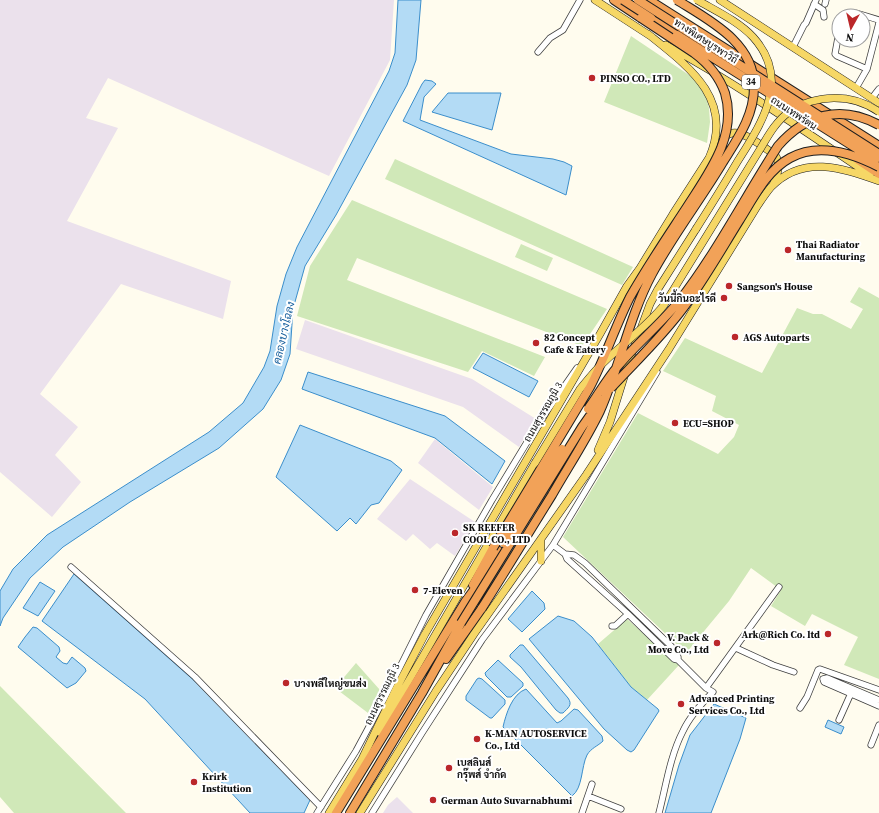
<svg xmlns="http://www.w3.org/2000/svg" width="879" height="813" viewBox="0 0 879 813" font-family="'Source Serif 4',Sarabun,serif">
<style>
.industrial{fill:#ebe1ec}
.green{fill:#d0e8b8}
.water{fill:#b3dbf5;stroke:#3b8ecb}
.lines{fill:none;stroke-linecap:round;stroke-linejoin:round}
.minor-casing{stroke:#404040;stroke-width:7}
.major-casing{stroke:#1e1e1e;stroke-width:8}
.highway-casing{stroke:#1e1e1e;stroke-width:10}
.minor{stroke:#fff;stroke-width:5.5}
.major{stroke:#f6d766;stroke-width:7}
.highway{stroke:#f2a258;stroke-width:8}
.major-bridge-casing{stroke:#1e1e1e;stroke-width:8;stroke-linecap:butt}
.highway-bridge-casing{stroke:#1e1e1e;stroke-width:10;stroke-linecap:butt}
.major-bridge{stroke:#f6d766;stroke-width:7}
.highway-bridge{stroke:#f2a258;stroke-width:8}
.poi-dot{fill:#bb272a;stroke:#fff;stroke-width:1.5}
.labels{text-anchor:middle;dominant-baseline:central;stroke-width:4;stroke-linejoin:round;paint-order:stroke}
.shield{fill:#fff;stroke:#565656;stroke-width:1}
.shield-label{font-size:9px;font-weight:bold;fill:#0d0d0d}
.street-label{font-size:10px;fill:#0d0d0d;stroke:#fff}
.poi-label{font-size:10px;font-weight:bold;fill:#0d0d0d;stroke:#fff;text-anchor:start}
.water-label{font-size:11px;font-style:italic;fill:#18609d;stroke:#fff}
</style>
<rect width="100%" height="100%" fill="#fffcee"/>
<path class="industrial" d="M0,0H394L390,60L329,176L108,78L86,118L118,128L67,221L231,281L223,319L121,284L40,394L78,427L55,455L81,482L52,517L0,472Z
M305,320L472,379L536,419L519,447L463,407L296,349Z
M435,439L493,487L479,510L418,463Z
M410,479L475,522L455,556L437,543L430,549L413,534L406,541L377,519Z
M397,797L413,813H383L388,805Z"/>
<path class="green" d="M631,36L695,79L706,97L709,108L710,122L707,143L604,102Z
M395,159L633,267L622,285L385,179Z
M352,200L607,309L582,346L357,258L347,280L545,357L534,376L482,351L468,372L297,316L310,266Z
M521,244L553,258L547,271L515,257Z
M859,287L879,298V679L844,665L858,637L812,614L805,626L771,606L781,590L751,568L729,601L686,653L563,537L638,413L718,454L734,437L739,425L712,411L716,396L663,371L685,338L762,373L797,308L813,314H822L851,329L863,309L850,302Z
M627,619L679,665L647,700L631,687L598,644Z
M356,663L380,690L368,713L335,688Z
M0,686L126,813H14L0,797Z"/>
<path class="water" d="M398,0H421L416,60L407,85L336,215L305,266L293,309L290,354L281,380L263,409L219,448L130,502L63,547L30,578L3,618L0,626V591L13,569L47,535L209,432L243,403L264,367L270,351L277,306L286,274L297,247L389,71L395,53Z
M425,80L432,81L436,84L424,97L420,120L511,154L553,159L564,162L572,166L566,195L403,121L422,84Z
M448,93H501L492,130L432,112Z
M483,353L538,381L529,397L473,368Z
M308,372L445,416L505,461L492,484L435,438L302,389Z
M300,425L391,461L402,470L379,503L371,505L356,524L350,518L337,531L276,477Z
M74,574L198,684L310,800L304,813H250L145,699L42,621Z
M40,582L55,591L38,616L23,608Z
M532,591L544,603L545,609L522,632L508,619Z
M558,616L574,621L592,637L631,687L658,709L659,711L657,714L634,750L631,752L627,750L604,729L529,639Z
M33,627L37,628L59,647L60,651L56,657L63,663L67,664L72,657L85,668L86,671L76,683L67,688L18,647L25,637Z
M520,645H523L568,698C573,705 568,708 563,713H560L556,710L521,667L510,657V655Z
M498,660L523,683V686L511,697H507L486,676L485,673Z
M479,678L482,679L505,700V704L492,718H490L466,700V696L477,679Z
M526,689L557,723L561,721L574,709L578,710L602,736L603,741C598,746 591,748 587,755C581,767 583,788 572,796L503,727C506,714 512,694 526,689Z
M714,704L746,718L740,739L711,813H665L679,765L690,735Z
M828,720L844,727L841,734L825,727Z"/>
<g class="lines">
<defs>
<path id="minor" d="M814,4L823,10L824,17
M825,4L826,0
M856,13L879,20
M839,32L835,54L837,56L867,69
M793,47L804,25L806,23L816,0
M538,52L550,38L563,30L580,0
M856,88L867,69L879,23
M872,98L879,89
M553,545L565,554L567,559L628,614L674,659L678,660L706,688L713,692C702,703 690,716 683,731C670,756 666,786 659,813
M565,554L574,555L585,563L671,646L678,657V660
M71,567L195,677L321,807
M612,626H615L628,614
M736,648L773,665L794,672
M706,688L779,587
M879,700L827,678L823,679L824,682L879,706
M800,708L807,697L818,670L820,669L879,690
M839,720L852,691
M871,745L879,725
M588,796L621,809
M317,813L356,751L384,699L426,615L492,500L538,424L577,368
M372,813L422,733L482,640L553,545L657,372
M582,813L592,784"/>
<path id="major" d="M595,0L652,37
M720,0L879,103
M666,45C737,84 803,130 870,175
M723,138C726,135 732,132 737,133C748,134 766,149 775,155C782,165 777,174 773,185
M598,450L610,422L629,361L650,304L658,289L696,229
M541,539V561
M379,732L535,463
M329,813L362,759L395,691L425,634L600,334L627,286L640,268L673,214L709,158C735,99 688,66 648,34
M360,813L436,691L474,634L586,475L669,349L758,205C762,199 766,193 771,187C803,154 842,168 879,181"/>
<path id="highway" d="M614,0L641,18
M649,0L879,146
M645,15L683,38
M858,160L879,174
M473,585L493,548
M446,659L482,608
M336,813L465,602L488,571L499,551
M350,813L422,693L461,623"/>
</defs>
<use href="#minor" class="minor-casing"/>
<use href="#major" class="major-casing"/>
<use href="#highway" class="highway-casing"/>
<use href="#minor" class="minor"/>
<use href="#major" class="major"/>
<use href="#highway" class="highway"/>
<defs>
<path id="major-bridge" d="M696,229C710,207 723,186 736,164C761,124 792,80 753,37C738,21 716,11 697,0
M535,463L580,389C586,382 592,374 598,368C619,346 645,329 664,305L759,151C767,138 775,122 789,112C815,94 852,93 879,112"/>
<path id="highway-bridge" d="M623,0L651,18
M638,0L879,154
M677,35L875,160
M611,388C635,362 662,337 684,307C704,280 721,250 739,221C753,199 766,171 790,158C819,142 852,153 879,167
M588,409C598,395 606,380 618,366C637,343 661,324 680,300C717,252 745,197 778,146C806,114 841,104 879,125
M504,543L535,489L562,449
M493,548L590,387C605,358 615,327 630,297C647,267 666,239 685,210C707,175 738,137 725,93C719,76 709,64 694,53L641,18
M482,608C506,570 529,532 552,495C568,467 586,440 600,411C620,366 629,317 652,274C673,235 701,199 723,162C738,138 754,116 754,87C755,43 709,20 677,0
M461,623L582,427L601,400"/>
</defs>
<use href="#major-bridge" class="major-bridge-casing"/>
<use href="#highway-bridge" class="highway-bridge-casing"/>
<use href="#major-bridge" class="major-bridge"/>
<use href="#highway-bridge" class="highway-bridge"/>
</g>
<g class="poi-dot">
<circle cx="592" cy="78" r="4"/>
<circle cx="788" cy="250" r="4"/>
<circle cx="729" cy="286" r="4"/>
<circle cx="724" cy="298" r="4"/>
<circle cx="735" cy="337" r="4"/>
<circle cx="536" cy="343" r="4"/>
<circle cx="675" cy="423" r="4"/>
<circle cx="455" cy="533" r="4"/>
<circle cx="415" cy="590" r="4"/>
<circle cx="828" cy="634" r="4"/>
<circle cx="717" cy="643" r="4"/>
<circle cx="286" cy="683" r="4"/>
<circle cx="681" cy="704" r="4"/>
<circle cx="477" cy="739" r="4"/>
<circle cx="449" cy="768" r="4"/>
<circle cx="194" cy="782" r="4"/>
<circle cx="433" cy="800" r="4"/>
</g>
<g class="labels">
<rect class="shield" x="742" y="75" width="18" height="14" rx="3"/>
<g class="shield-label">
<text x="751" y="82">34</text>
</g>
<g class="street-label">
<text transform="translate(706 41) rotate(33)">ทางพิเศษบูรพาวิถี</text>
<text transform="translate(794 113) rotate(33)">ถนนเทพรัตน</text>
<text transform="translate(543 412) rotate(-60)">ถนนสุวรรณภูมิ 3</text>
<text transform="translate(382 694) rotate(-64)">ถนนสุวรรณภูมิ 3</text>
</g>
<g class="poi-label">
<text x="600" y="78">PINSO CO., LTD</text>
<text x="796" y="244">Thai Radiator<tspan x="796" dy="12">Manufacturing</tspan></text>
<text x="737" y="286">Sangson's House</text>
<text x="716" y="298" text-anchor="end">วันนี้กินอะไรดี</text>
<text x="544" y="337">82 Concept<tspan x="544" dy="12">Cafe &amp; Eatery</tspan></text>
<text x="743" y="337">AGS Autoparts</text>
<text x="683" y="423">ECU=SHOP</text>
<text x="463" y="527">SK REEFER<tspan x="463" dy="12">COOL CO., LTD</tspan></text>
<text x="423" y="590">7-Eleven</text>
<text x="820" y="634" text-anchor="end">Ark@Rich Co. ltd</text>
<text x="709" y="637" text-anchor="end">V. Pack &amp;<tspan x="709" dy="12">Move Co., Ltd</tspan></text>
<text x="294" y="683">บางพลีใหญ่ขนส่ง</text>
<text x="689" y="698">Advanced Printing<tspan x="689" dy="12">Services Co., Ltd</tspan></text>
<text x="485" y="733">K-MAN AUTOSERVICE<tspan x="485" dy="12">Co., Ltd</tspan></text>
<text x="457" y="762">เบสลินส์<tspan x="457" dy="12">กรุ๊พส์ จำกัด</tspan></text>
<text x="202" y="776">Krirk<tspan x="202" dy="12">Institution</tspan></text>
<text x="441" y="800">German Auto Suvarnabhumi</text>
</g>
<g class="water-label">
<text transform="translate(284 333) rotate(-77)">คลองบางโฉลง</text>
</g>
</g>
<g transform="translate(851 28) rotate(188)"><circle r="19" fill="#ffffff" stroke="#9e9e9e"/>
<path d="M0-3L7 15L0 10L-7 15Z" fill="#bb272a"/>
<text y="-6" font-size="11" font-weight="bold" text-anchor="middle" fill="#0d0d0d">N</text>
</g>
</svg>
